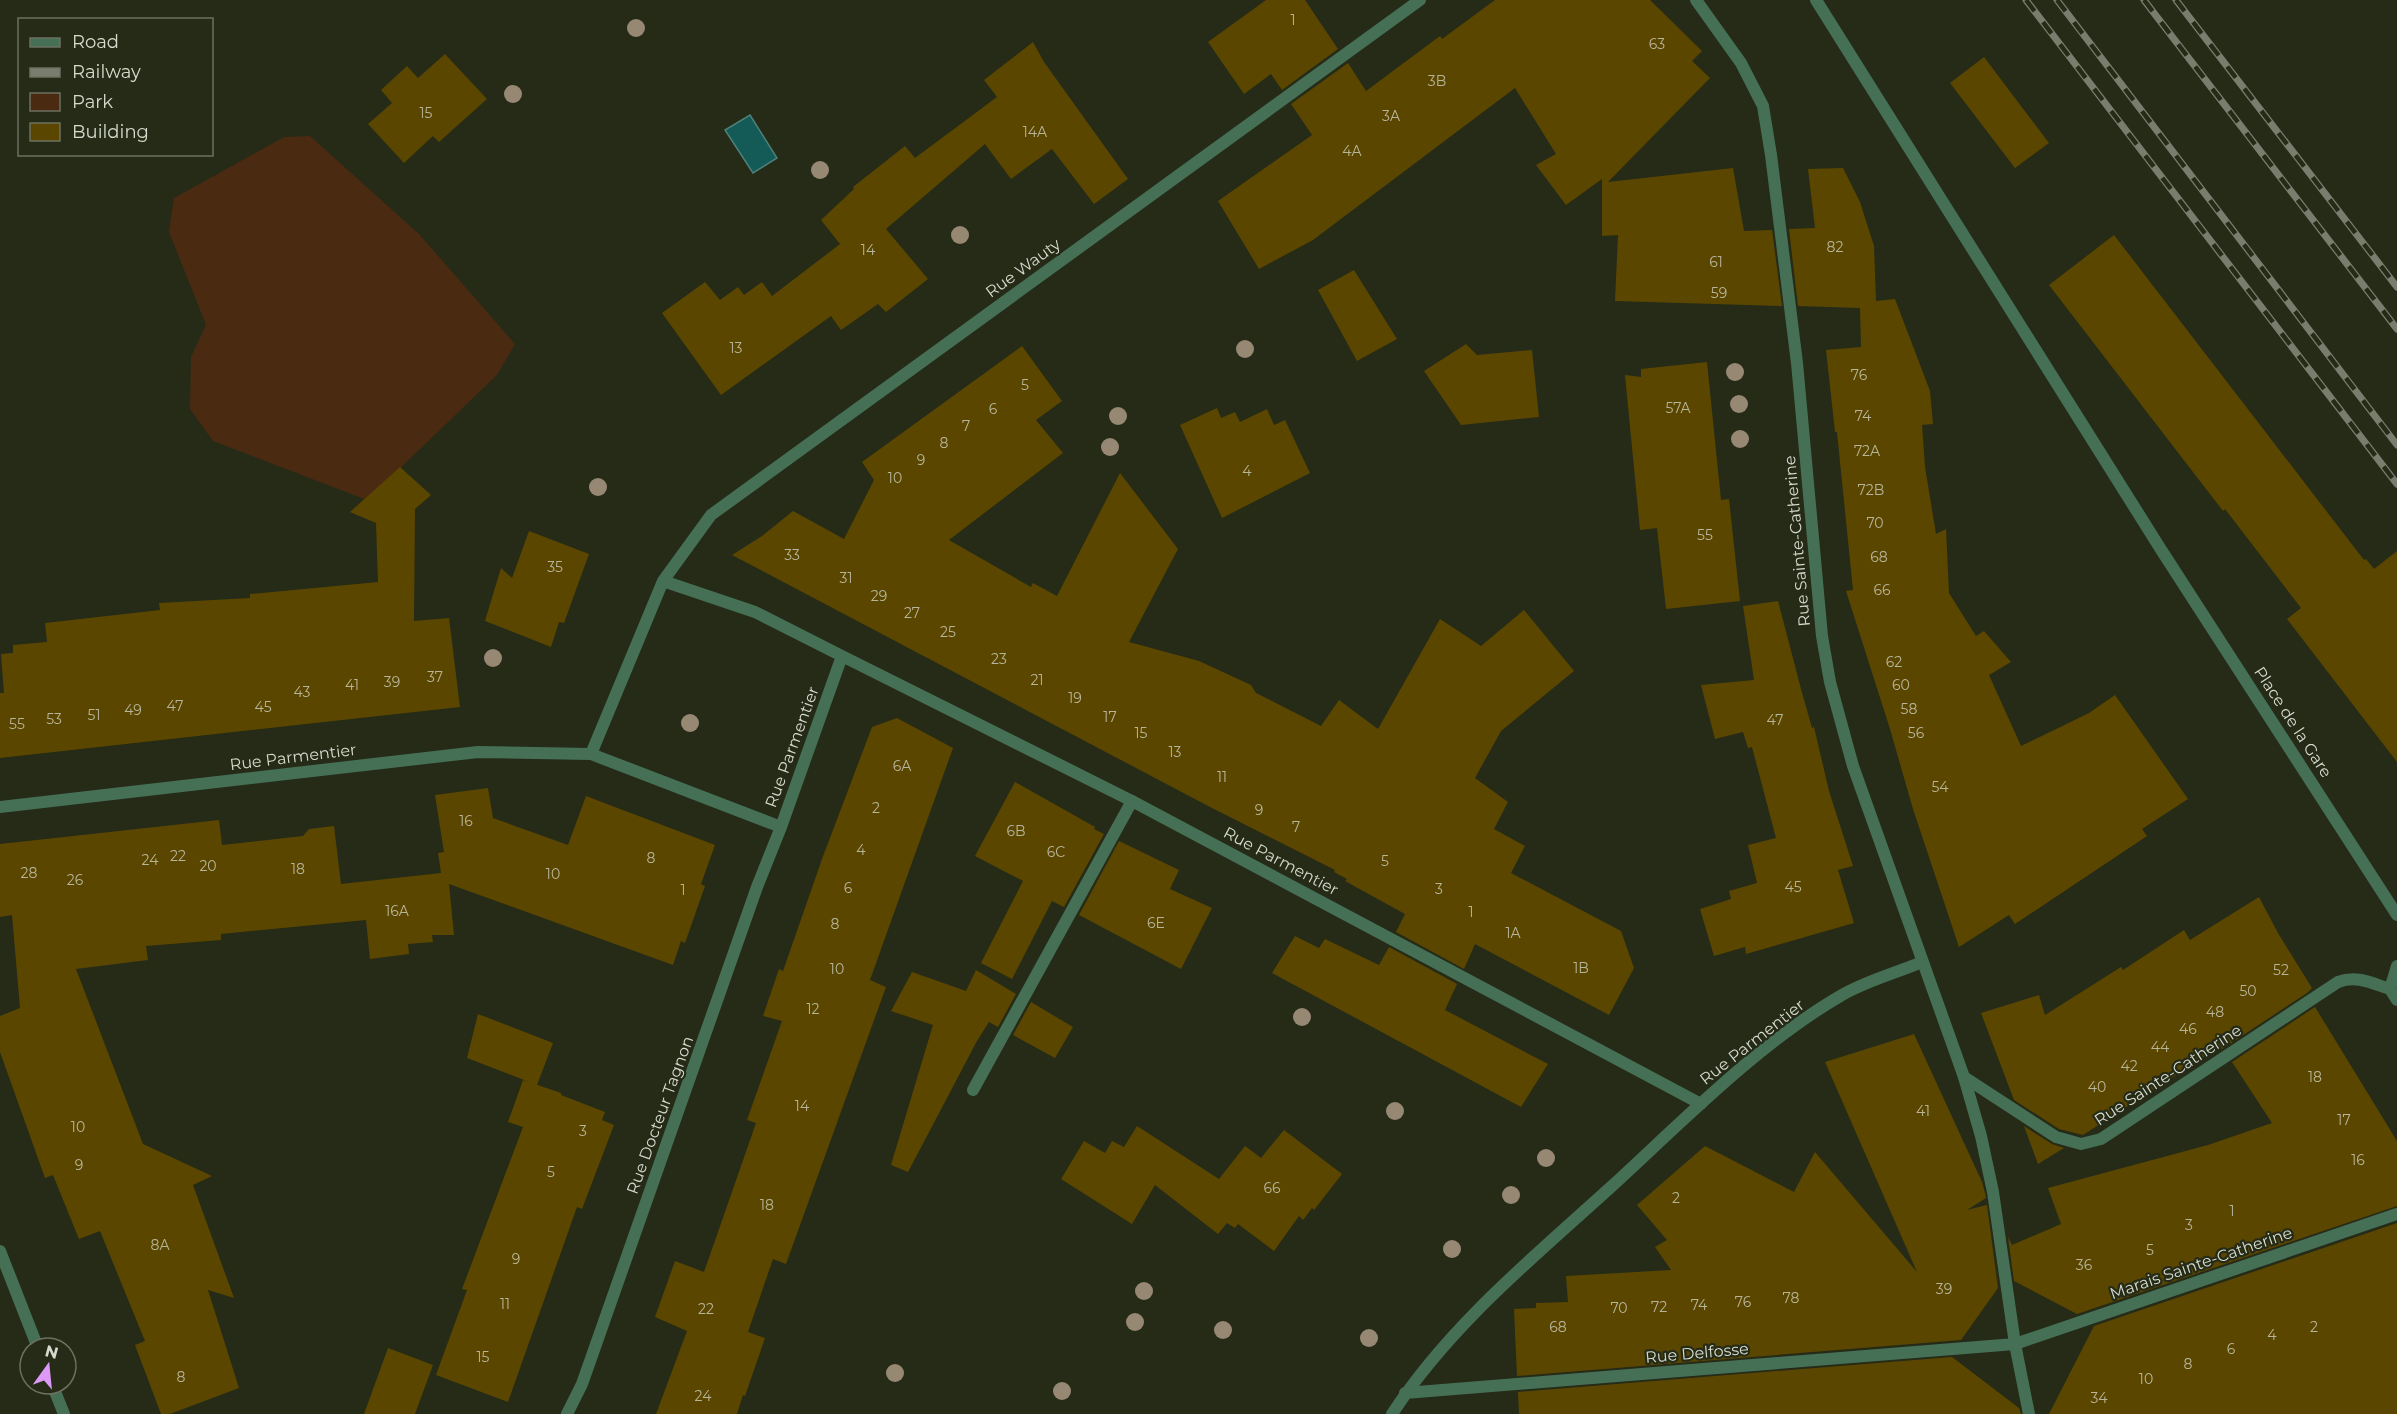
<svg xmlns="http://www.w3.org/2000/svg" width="2397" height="1414" viewBox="0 0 2397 1414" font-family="Montserrat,sans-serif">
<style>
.green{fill:#4a2a11}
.water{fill:#145a57;stroke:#4e817b;stroke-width:1.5}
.building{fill:#5b4600}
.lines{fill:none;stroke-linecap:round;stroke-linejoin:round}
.service{stroke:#457056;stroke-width:12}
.minor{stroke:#457056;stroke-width:12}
.rail-casing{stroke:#787d6d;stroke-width:7}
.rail{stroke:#252b17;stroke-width:4.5;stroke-dasharray:14;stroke-linecap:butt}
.tree{fill:#978874}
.labels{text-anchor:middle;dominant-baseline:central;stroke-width:4.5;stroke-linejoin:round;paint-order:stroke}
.number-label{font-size:14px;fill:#b7b69a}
.street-label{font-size:16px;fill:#d6dbce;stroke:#252b17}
</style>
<rect width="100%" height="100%" fill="#252b17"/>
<path class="green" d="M310,136L419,234L515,344L497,375L367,500L213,441L190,409L191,357L206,325L169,232L174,198L284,137Z"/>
<path class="water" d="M750,115L777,158L753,173L725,130Z"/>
<path class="building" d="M1266,0H1305L1338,49L1282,90L1271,74L1244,94L1208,42Z
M1495,0H1650L1702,51L1692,61L1710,78L1608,182L1733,168L1744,231L1772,230L1782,306L1615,301L1618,235L1602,236V179L1566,205L1536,165L1556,154L1515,88L1313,240L1259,269L1218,201L1312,135L1291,104L1348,63L1366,91L1440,36L1442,39Z
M1033,42L1044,62L1128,179L1094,204L1052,149L1011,179L985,144L886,229L928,279L886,312L878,304L841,330L831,316L721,395L662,313L705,282L720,300L738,287L744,295L762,282L772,296L840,244L821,220L854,189L853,187L905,146L915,158L997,97L984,80Z
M445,54L487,99L439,142L433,136L404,163L368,124L392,103L381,90L407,66L418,78Z
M1984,57L2049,143L2015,168L1950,83Z
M1843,168L1860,202L1874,246L1876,301L1895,299L1930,391L1933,424L1922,425L1925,467L1936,534L1946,529L1949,593L1976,636L1984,631L2011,662L1989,675L2021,746L2089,713L2115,695L2188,799L2142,829L2147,836L2015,924L2009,915L1959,947L1913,809L1890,729L1846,591L1853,590L1837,432H1835L1826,350L1861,347L1860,308L1798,306L1789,229L1815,228L1808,169Z
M2114,235L2364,560L2366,559L2374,569L2397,551V762L2287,619L2301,608L2225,509L2223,511L2049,285Z
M1354,270L1397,339L1357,361L1318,290Z
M1466,344L1477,355L1532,350L1539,417L1461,425L1424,371Z
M1022,346L1062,401L1036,420L1063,453L949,540L1031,587L1033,583L1057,596L1120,473L1178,549L1129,642L1199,661L1251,685L1256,693L1321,726L1339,700L1378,729L1440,619L1481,646L1524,610L1574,671L1501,731L1475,778L1508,802L1494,829L1525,846L1511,873L1621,931L1634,968L1609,1015L1475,944L1464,969L1396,932L1405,914L1345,881L1347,879L1334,872L1335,870L1210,807L732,555L762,536L793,511L844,539L874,480L862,462Z
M1707,362L1721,500L1729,499L1740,601L1666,609L1657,528L1640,530L1625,375L1641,377V369Z
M1217,408L1221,418L1235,412L1240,422L1267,409L1274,425L1285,420L1310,473L1222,518L1180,425Z
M400,467L431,495L415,509L414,621L449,618L460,707L0,758V693H4L1,654L13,653V645L47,642L45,623L160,610L159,603L250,598V594L378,582L376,523L350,512Z
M529,531L589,554L564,623L559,622L551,647L485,621L501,568L512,578Z
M1778,601L1801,689L1812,728L1814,727L1829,791L1853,866L1838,870L1854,923L1746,954L1745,947L1714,956L1700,909L1731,899L1729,891L1757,883L1748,845L1776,838L1752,747L1748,748L1743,732L1715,739L1701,685L1754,680L1743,606Z
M897,718L953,748L870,980L886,987L786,1264L773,1259L748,1332L765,1338L745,1396L743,1395L737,1414H656L687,1331L655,1317L675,1261L704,1272L756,1123L747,1120L782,1021L763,1016L779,969L783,971L822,859L872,727Z
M1015,782L1095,827L1094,829L1104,834L1064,907L1052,901L1012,979L981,963L1023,881L975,856Z
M488,788L493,818L568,845L586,796L715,845L701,884L705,886L685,943L681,941L673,965L449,884L454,935H432L433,942L408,944L409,954L370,959L366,920L221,934V940L146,946L148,960L76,969L143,1144L212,1176L193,1185L234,1298L208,1290L239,1388L170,1414H161L135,1345L145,1341L100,1231L79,1239L53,1175L45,1178L0,1052V1016L20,1008L12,915L0,917V844L219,820L222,845L303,836L309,829L334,826L341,884L441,873L438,853L444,852L435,795Z
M1119,841L1179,870L1170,889L1212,908L1181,969L1079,915Z
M2259,897L2278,933L2312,988L2307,993L2222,1049L2220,1047L2083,1135L2059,1129L2014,1100L1981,1013L2039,995L2045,1015L2121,967L2123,970L2184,930L2190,940Z
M1295,936L1319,948L1325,939L1379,965L1389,947L1457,984L1445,1010L1548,1064L1521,1107L1272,973Z
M976,970L1016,994L998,1027L989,1022L977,1041L908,1172L891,1165L933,1025L891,1011L912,972L966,991Z
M1031,1002L1073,1027L1055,1058L1013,1035Z
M2315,1007L2397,1141V1206L2077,1314L2014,1281L2008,1237L2012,1245L2061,1224L2048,1188L2208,1145L2272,1123L2232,1062Z
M478,1014L553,1043L537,1085L467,1058Z
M1914,1034L1982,1182L1985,1193L1986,1198L1967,1210L1987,1205L1998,1288L1961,1340L1517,1376L1514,1309L1536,1308V1303L1568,1302L1566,1276L1671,1270L1655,1247L1667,1240L1637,1205L1705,1146L1794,1192L1815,1152L1917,1272L1825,1062Z
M523,1080L561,1093V1095L605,1112L602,1120L614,1125L582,1209L577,1207L508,1402L436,1375L467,1290L462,1289L523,1127L508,1122Z
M1137,1126L1219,1179L1245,1146L1261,1158L1284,1130L1342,1174L1314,1210L1312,1208L1303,1220L1299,1216L1274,1251L1238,1224L1235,1228L1227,1223L1218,1234L1155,1185L1132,1224L1061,1179L1084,1141L1105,1153L1112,1141L1124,1147Z
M2024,1126L2052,1144L2064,1148L2038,1164Z
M2397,1223V1414H2049L2094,1326Z
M388,1348L433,1365L415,1414H364Z
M1952,1357L2019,1408L2021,1414H1519L1518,1392Z"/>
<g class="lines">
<path class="service" d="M1816,0L2160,548L2397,915
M2397,966L2390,989L2397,1000
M1964,1077L2056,1137L2081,1144L2101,1139L2338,982C2357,975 2371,983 2390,989
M973,1090L1132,801"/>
<path class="minor" d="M1696,0L1741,63L1763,106L1771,155L1797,363L1822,636L1830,682L1853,766L1964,1077L1981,1136L1993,1192L2015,1344L2029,1414
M663,581L755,612L842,656
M591,754L663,581L711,515L1420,0
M0,807L478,752L591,754L781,827L842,656L1132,801L1701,1104
M0,1251L38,1348
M52,1384L64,1414
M1405,1393L2015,1344L2397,1214
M567,1414L582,1384L757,887L781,827
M1392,1414C1450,1325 1534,1257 1612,1186C1683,1121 1759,1043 1842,995C1866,981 1896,973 1922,962"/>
<defs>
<path id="rail" d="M2026,0L2397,484
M2057,0L2397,445
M2144,0L2397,329
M2176,0L2397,287"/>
</defs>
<use href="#rail" class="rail-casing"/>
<use href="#rail" class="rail"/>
</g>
<g class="tree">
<circle cx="636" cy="28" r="9"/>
<circle cx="513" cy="94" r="9"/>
<circle cx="820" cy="170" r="9"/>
<circle cx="960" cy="235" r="9"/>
<circle cx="1245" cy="349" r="9"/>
<circle cx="1735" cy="372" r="9"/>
<circle cx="1739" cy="404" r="9"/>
<circle cx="1118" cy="416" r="9"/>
<circle cx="1740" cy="439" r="9"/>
<circle cx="1110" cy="447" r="9"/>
<circle cx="598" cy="487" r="9"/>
<circle cx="493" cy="658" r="9"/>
<circle cx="690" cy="723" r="9"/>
<circle cx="1302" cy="1017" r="9"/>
<circle cx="1395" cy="1111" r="9"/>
<circle cx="1546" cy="1158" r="9"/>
<circle cx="1511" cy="1195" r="9"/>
<circle cx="1452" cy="1249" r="9"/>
<circle cx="1144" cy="1291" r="9"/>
<circle cx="1135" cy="1322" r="9"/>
<circle cx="1223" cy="1330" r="9"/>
<circle cx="1369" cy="1338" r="9"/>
<circle cx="895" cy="1373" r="9"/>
<circle cx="1062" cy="1391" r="9"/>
</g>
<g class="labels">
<g class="number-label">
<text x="1293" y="20">1</text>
<text x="1657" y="44">63</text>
<text x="1437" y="81">3B</text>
<text x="426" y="113">15</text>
<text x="1391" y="116">3A</text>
<text x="1035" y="132">14A</text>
<text x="1352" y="151">4A</text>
<text x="1835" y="247">82</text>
<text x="868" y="250">14</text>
<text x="1716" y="262">61</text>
<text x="1719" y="293">59</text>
<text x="736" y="348">13</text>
<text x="1859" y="375">76</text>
<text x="1025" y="385">5</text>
<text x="1678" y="408">57A</text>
<text x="993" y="409">6</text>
<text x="1863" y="416">74</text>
<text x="966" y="426">7</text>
<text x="944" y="443">8</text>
<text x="1867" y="451">72A</text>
<text x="921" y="460">9</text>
<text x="1247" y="471">4</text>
<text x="895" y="478">10</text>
<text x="1871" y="490">72B</text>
<text x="1875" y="523">70</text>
<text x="1705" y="535">55</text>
<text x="792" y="555">33</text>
<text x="1879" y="557">68</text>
<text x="555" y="567">35</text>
<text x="846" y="578">31</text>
<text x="1882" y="590">66</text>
<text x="879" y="596">29</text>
<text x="912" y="613">27</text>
<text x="948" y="632">25</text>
<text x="999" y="659">23</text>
<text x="1894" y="662">62</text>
<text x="435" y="677">37</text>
<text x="1037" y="680">21</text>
<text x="392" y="682">39</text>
<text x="352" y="685">41</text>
<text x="1901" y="685">60</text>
<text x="302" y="692">43</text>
<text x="1075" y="698">19</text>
<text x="175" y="706">47</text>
<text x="263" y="707">45</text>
<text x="1909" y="709">58</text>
<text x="133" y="710">49</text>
<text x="94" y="715">51</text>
<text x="1110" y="717">17</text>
<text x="54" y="719">53</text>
<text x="1775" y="720">47</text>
<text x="17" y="724">55</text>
<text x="1141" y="733">15</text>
<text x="1916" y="733">56</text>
<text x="1175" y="752">13</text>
<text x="902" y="766">6A</text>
<text x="1222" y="777">11</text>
<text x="1940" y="787">54</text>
<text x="876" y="808">2</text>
<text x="1259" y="810">9</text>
<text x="466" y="821">16</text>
<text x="1296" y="827">7</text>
<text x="1016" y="831">6B</text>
<text x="861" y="850">4</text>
<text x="1056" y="852">6C</text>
<text x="178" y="856">22</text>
<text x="651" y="858">8</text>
<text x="150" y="860">24</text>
<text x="1385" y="861">5</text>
<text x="208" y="866">20</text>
<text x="298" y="869">18</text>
<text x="29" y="873">28</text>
<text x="553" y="874">10</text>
<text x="75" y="880">26</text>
<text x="1793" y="887">45</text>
<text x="848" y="888">6</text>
<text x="1439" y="889">3</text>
<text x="683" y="890">1</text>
<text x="397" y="911">16A</text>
<text x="1471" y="912">1</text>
<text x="1156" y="923">6E</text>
<text x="835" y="924">8</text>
<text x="1513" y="933">1A</text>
<text x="1581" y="968">1B</text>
<text x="837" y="969">10</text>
<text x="2281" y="970">52</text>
<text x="2248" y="991">50</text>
<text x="813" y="1009">12</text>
<text x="2215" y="1012">48</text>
<text x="2188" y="1029">46</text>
<text x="2160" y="1047">44</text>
<text x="2129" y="1066">42</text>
<text x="2315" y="1077">18</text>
<text x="2097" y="1087">40</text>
<text x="802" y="1106">14</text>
<text x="1923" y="1111">41</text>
<text x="2344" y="1120">17</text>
<text x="78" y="1127">10</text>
<text x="583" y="1131">3</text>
<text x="2358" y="1160">16</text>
<text x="79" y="1165">9</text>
<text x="551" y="1172">5</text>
<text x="1272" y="1188">66</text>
<text x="1676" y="1198">2</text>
<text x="767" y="1205">18</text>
<text x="2232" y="1211">1</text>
<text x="2189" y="1225">3</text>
<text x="160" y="1245">8A</text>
<text x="2150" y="1250">5</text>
<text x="516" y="1259">9</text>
<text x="2084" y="1265">36</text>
<text x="1944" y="1289">39</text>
<text x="1791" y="1298">78</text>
<text x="1743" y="1302">76</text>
<text x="505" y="1304">11</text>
<text x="1699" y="1305">74</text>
<text x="1659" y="1307">72</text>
<text x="1619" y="1308">70</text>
<text x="706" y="1309">22</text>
<text x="1558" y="1327">68</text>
<text x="2314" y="1327">2</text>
<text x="2272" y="1335">4</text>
<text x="2231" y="1349">6</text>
<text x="483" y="1357">15</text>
<text x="2188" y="1364">8</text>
<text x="181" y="1377">8</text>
<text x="2146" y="1379">10</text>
<text x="703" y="1396">24</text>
<text x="2099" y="1398">34</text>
</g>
<g class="street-label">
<text transform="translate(1023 268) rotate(-36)">Rue Wauty</text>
<text transform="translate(1797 541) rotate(-95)">Rue Sainte-Catherine</text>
<text transform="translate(2293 722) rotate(57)">Place de la Gare</text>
<text transform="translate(792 747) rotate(-70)">Rue Parmentier</text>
<text transform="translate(293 757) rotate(-7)">Rue Parmentier</text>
<text transform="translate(1281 861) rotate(28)">Rue Parmentier</text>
<text transform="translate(1752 1042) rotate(-38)">Rue Parmentier</text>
<text transform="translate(2168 1075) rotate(-33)">Rue Sainte-Catherine</text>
<text transform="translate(660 1115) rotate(-70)">Rue Docteur Tagnon</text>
<text transform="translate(2201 1263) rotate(-19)">Marais Sainte-Catherine</text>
<text transform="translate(1697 1353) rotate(-5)">Rue Delfosse</text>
</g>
</g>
<rect x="18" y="18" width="195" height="138" fill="#252b17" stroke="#6c7160" stroke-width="1.5"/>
<rect x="30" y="38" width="30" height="9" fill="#457056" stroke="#6c7160" stroke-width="1.5"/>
<text x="72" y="48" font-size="18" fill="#d6dbce">Road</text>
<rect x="30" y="68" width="30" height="9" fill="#787d6d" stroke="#6c7160" stroke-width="1.5"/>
<text x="72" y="78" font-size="18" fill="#d6dbce">Railway</text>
<rect x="30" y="93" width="30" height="18" fill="#4a2a11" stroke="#6c7160" stroke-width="1.5"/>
<text x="72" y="108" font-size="18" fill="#d6dbce">Park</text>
<rect x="30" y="123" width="30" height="18" fill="#5b4600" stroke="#6c7160" stroke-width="1.5"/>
<text x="72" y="138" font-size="18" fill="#d6dbce">Building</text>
<g transform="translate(48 1366) rotate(15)"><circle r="28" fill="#252b17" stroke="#6c7160" stroke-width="1.5"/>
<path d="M0-4.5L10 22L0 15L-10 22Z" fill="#dc99f5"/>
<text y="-9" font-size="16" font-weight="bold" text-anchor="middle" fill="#d6dbce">N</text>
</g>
</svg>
